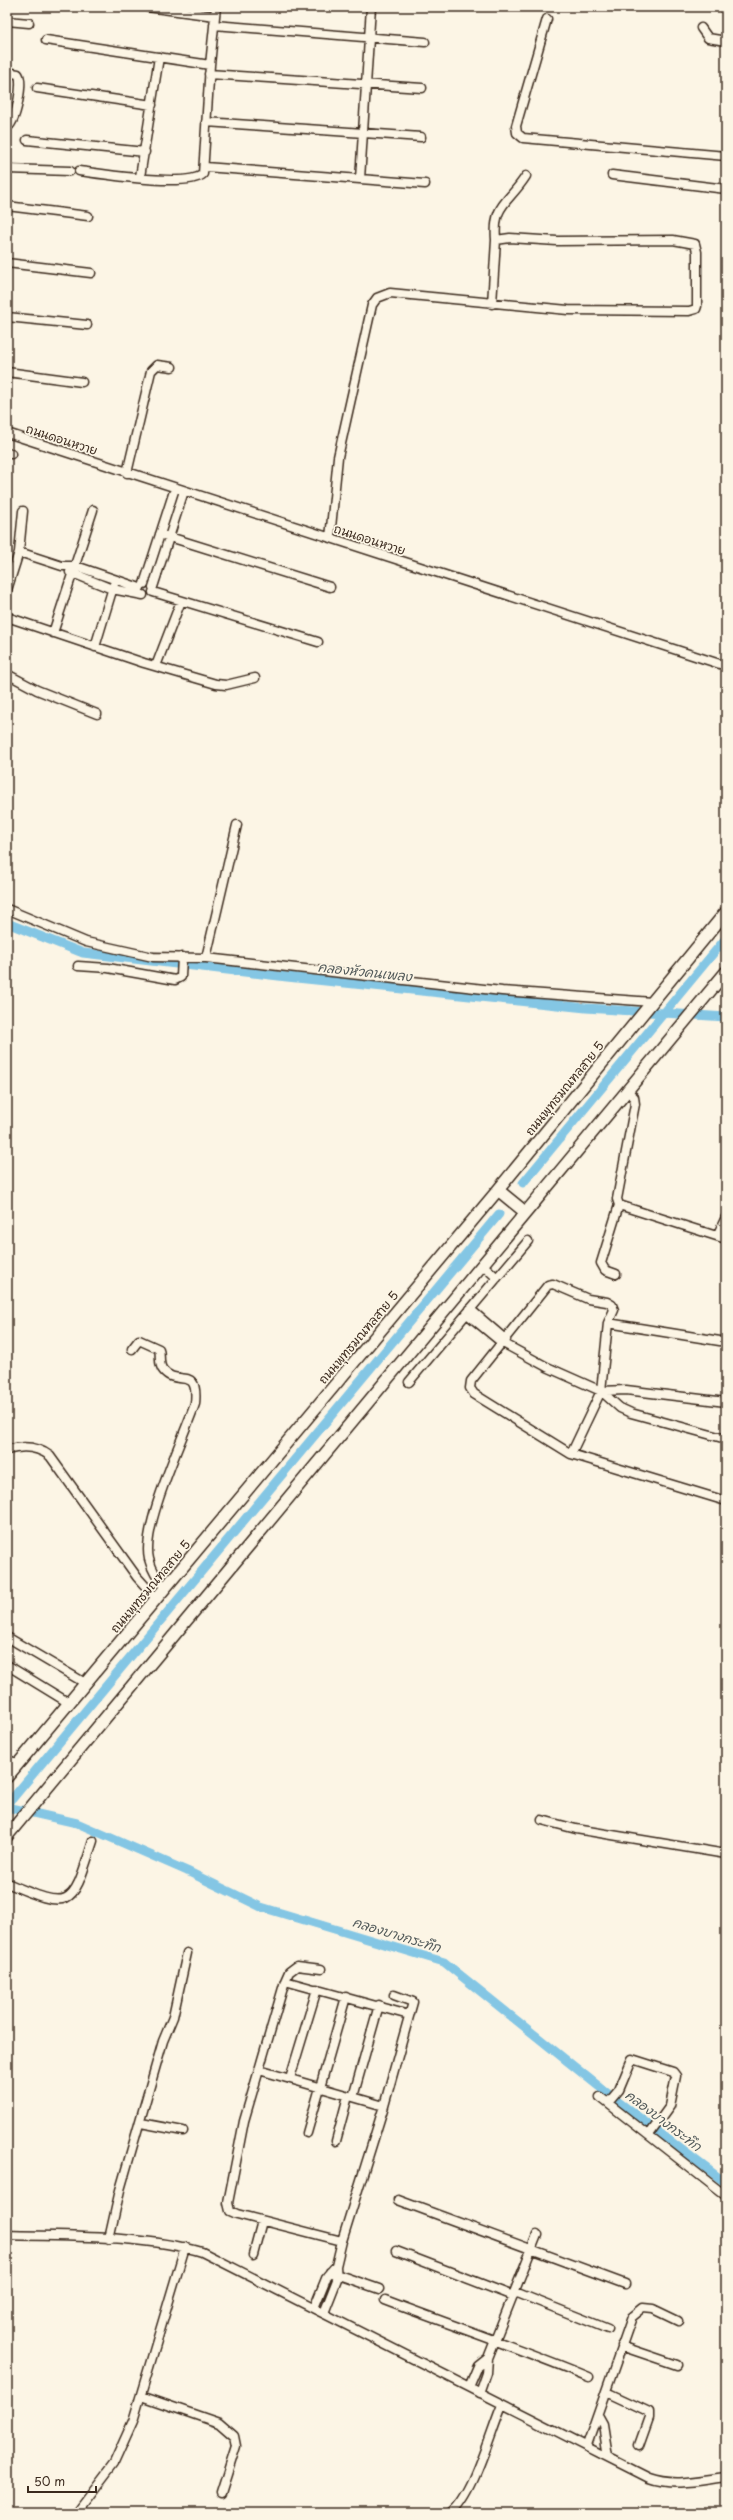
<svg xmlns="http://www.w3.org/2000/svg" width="733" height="2520" viewBox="0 0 733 2520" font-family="'Playpen Sans','Playpen Sans Thai',sans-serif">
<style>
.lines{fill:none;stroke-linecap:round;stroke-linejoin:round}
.canal{stroke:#84c6e4;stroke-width:9}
.street-casing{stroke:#3b2a1e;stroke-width:11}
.secondary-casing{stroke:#3b2a1e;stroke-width:14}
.street{stroke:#fcf5e5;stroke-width:8}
.secondary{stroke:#fcf5e5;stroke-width:11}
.labels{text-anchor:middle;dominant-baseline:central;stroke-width:3.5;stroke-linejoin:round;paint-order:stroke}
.street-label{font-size:12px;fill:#3b2a1e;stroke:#fcf5e5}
.water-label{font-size:13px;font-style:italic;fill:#515959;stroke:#fcf5e5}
</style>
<rect width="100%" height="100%" fill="#fcf5e5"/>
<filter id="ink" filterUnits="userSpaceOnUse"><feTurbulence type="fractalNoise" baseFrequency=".025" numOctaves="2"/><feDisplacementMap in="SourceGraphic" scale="8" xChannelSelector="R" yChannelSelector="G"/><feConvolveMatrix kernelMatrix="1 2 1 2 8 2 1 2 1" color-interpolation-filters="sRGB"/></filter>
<g filter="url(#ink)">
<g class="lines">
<path class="canal" d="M7,923L83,953L287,977L586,1008L726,1017
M523,1183L726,938
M7,1805L499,1214
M7,1807L77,1823L187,1871L261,1907L444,1962L612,2097L726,2183"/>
<defs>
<path id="street" d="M147,7L215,16
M371,7L360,179L425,184
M547,19L516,126L517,133L523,138L726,156
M7,21L29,23
M214,25L425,42
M701,28L708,38L726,41
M46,40L210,65
M7,72L18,74C24,80 16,124 7,127
M209,74L422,88
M37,88L152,105
M206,122L421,137
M27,140L145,152
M205,167L360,179
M7,169L70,171
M79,171C102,174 188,188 203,174L210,65L216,7
M612,175L726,189
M140,177L159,57
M7,206L88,216
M496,240C493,203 508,204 526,176
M7,263L91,273
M7,317L87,325
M7,372L82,382
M7,433L726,666
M7,453L11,454
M127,473L151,371L157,365L172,367
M160,534L330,587
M330,538L338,457L372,305L377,298L390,293L568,310L689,311L696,309L697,306V252L695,244L673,240L557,241L510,238L496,240L492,304
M19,552L62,566H76L140,588
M70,572L112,589L143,595
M144,584L175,488
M153,587L184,491
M7,590L19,552L23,511
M153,592L318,642
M7,617L144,663L216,684L226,685L255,678
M53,633L93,510
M95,647L114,584
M156,666L181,601
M7,674L37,690L97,714
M7,909L86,942L153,957L206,958L502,991L652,1002
M206,958L237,825
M78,966L108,968L175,980L181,977L182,957
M628,1092L634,1097L635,1104L617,1199L619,1205L726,1239
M717,1236L726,1217
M482,1264L497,1278
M616,1274L605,1270L601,1263L619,1205
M470,1309L506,1340
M467,1314L501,1342L547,1367L601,1391L620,1408L631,1413L726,1439
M608,1323L726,1342
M132,1349L139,1340L159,1349C161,1356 158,1364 163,1370C177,1388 199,1364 195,1404C183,1439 141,1526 149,1559C152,1571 157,1579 166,1588
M409,1382L528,1241
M601,1391L626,1390L726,1402
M7,1450C23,1445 37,1446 50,1456L137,1577L156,1598
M571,1454L601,1391L608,1323L614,1310L612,1305L607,1302L588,1299L553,1284L548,1285L471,1381L470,1388L474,1394L571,1454L726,1501
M7,1637L85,1683
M7,1665L69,1703
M7,1760L18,1763
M542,1820L576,1829L726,1854
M7,1883C74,1912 72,1906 93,1841
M285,1981L289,1972L297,1966L321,1969
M259,2070L384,2106
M290,2078L317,1989
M353,2097L379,2005
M600,2097L726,2196
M608,2103L619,2090L632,2059L673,2072L676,2076L670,2106L649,2135
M141,2123L183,2131
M307,2133L346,1997
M336,2141L348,2096
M398,2200L625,2284
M7,2235C67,2237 145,2235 202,2252L649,2478C674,2487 701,2480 726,2477
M109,2239L120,2190L163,2041L173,2017L187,1953
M342,2241L237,2214L230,2211L228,2203L244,2121L285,1981L409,2015
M396,2251L513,2296
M253,2255L262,2221
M330,2272L379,2289
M515,2292L608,2329
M385,2300C453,2326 522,2349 589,2377
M314,2308L327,2276L334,2268
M324,2313L337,2280L336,2266L342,2241L384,2106L413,2002L394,1995
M621,2346L677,2365
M469,2387L478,2366L488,2358
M606,2392L649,2412V2417L639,2445
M480,2393L487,2373L488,2358L537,2235
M141,2396L219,2423L234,2436L236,2446L221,2493
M598,2416L603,2425L608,2457
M587,2445L632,2317L643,2308L653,2309L678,2321
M76,2513L114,2463L133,2421L185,2247
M451,2513C474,2495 490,2433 502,2405"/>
<path id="secondary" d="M498,1190L525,1212
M7,1777L498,1190L726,912
M7,1836L726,972"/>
</defs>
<use href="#street" class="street-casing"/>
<use href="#secondary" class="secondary-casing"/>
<use href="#street" class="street"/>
<use href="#secondary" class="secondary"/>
</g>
</g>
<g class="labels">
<g class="street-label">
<text transform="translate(62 439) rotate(18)">ถนนดอนหวาย</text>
<text transform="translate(370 539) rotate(18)">ถนนดอนหวาย</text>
<text transform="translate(564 1088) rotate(-51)">ถนนพุทธมณฑลสาย 5</text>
<text transform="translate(358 1337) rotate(-50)">ถนนพุทธมณฑลสาย 5</text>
<text transform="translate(150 1586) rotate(-50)">ถนนพุทธมณฑลสาย 5</text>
</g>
<g class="water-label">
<text transform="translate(365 971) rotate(6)">คลองหัวคนเพลง</text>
<text transform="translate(397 1934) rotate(17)">คลองบางกระทึก</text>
<text transform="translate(664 2120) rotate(37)">คลองบางกระทึก</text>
</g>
</g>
<rect width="733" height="2520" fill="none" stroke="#fcf5e5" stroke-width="24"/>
<rect x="12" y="12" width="709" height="2496" fill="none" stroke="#3b2a1e" stroke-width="1.5" filter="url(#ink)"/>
<path d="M28 2486v6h68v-6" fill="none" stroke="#3b2a1e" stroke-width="2"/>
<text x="34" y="2486" font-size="12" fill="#3b2a1e" stroke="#fcf5e5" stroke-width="3" paint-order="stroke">50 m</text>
</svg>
